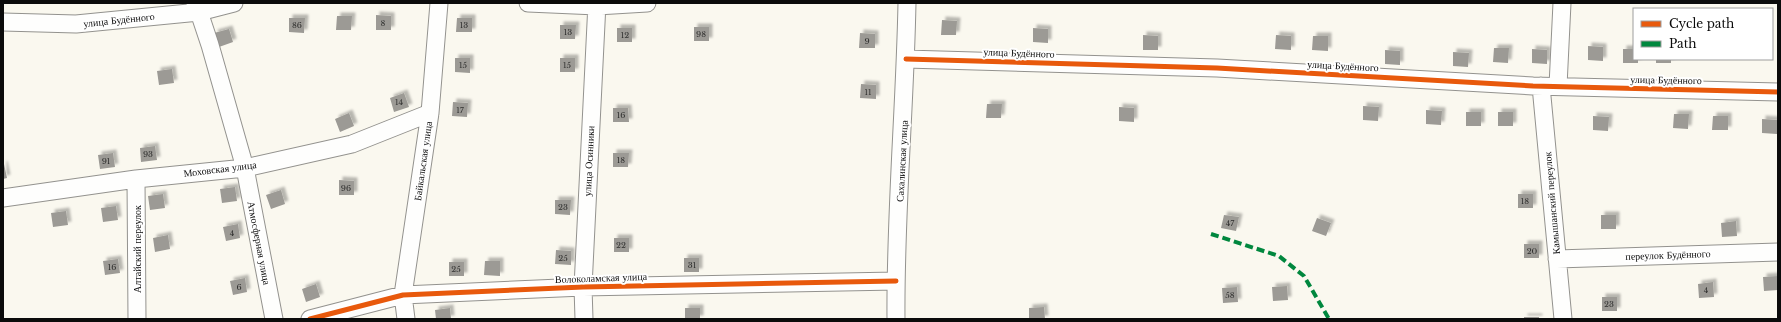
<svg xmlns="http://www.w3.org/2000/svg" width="1781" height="322" viewBox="0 0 1781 322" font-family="'Libre Baskerville',serif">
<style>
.building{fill:#9c9a95;filter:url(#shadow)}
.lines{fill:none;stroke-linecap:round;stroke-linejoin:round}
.minor-casing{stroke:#93928e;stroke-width:19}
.minor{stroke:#fefefd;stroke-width:17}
.quiet{stroke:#00873e;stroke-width:4;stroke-dasharray:8 4;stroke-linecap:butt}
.cycleway-casing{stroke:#fff;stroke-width:8}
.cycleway{stroke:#e8590c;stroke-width:5}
.labels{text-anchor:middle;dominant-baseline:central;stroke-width:4;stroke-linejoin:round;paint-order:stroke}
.number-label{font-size:8px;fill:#2f2f2e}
.street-label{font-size:10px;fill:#0b0b0b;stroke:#fff}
</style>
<defs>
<filter id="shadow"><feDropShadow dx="3.5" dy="-3.5" stdDeviation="1" flood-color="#0004"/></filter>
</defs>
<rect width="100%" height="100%" fill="#faf8ef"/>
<path class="building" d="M376,15L391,16V30H376Z
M337,16H352L351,30H336Z
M289,18H305L304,33L289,32Z
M457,18H472V32H456Z
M942,20L957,21L956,35H941Z
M560,25H576L575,39H560Z
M694,27H709V41H694Z
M617,28H632V42H617Z
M1033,28L1048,29V43L1033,42Z
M229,29L233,42L219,47L214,33Z
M860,33L875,34V48H859Z
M1143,35L1158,36V50H1143Z
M1276,35L1291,36V50L1275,49Z
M1313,36H1328V51L1312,50Z
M1588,46L1603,47V61L1588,60Z
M1494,48H1509L1508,63L1493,62Z
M1532,49L1547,50V64L1532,63Z
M1623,49H1634V59H1638V63H1623Z
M1385,50L1400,51V65L1385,64Z
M1453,52L1469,53L1468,67L1453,66Z
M455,58H470V73L455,72Z
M560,58H575V72H560Z
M1656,59H1671V63H1656Z
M172,69L174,83L159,85L157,71Z
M861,84L876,85V99L860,98Z
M404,93L409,107L394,112L390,98Z
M453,102L468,103L467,117L452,116Z
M987,104H1002L1001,118H986Z
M1363,106L1379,107L1378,121L1363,120Z
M1119,107L1134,108V122L1119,121Z
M613,108H628L629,122H613Z
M1426,110L1442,111L1441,125L1426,124Z
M1466,112H1481V126H1466Z
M1498,112H1513V126H1498Z
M349,113L354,126L340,132L335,119Z
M1674,114H1689L1688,129L1673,128Z
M1593,116L1609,117L1608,131L1593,130Z
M1713,116H1728V130H1712Z
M1762,119L1777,120V134L1762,133Z
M155,146L157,160L141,162L140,148Z
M113,153L115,167L100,169L98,155Z
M613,153H629L628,167H613Z
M4,164L7,178L3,179V165Z
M339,180L354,181V195H339Z
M235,187L237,201L222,203L220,189Z
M281,190L285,204L271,209L266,195Z
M163,194L165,208L150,210L148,196Z
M1518,194H1533V208H1518Z
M555,200H571L570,215L555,214Z
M116,206L118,220L103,222L101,208Z
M66,211L68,225L53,227L51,213Z
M1224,215L1239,217L1236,231L1221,228Z
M1601,215H1616V229H1601Z
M1317,218L1331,223L1326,236L1312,231Z
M1736,221L1737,236L1722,237L1721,223Z
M238,224L240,238L226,241L223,227Z
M168,235L170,249L155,252L153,238Z
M614,238H629V252H614Z
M1524,244H1539V258H1524Z
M556,250L571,251V265L555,264Z
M684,258H699V272H684Z
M118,259L120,273L105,275L103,261Z
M485,261H500V276L484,275Z
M449,262H464V276H449Z
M1778,276V290L1764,291L1763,277Z
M245,278L247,292L233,295L230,281Z
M1713,282L1714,297L1699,298L1698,284Z
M316,284L320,297L306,302L302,289Z
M1287,286L1288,300L1273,301L1272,287Z
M1237,287L1238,302L1223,303L1222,288Z
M1602,297H1617V311H1602Z
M1044,307L1045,319H1029V308Z
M450,308L451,319H436L435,310Z
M685,308H700V319H685Z
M1524,317H1539V319H1524Z"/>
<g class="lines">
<defs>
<path id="minor" d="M195,3L199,12L210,45L245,168L274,319
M528,3L597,6L647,3
M3,22L76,24L199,12L234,3
M906,59L1217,68L1533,86L1778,92
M1541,86L1563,319
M1558,86L1562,3
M136,179L137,319
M3,198L136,179L245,168L352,144L430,113
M1557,259L1778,252
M310,319L403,295L583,287L896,281
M406,319L403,295L430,113L439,3
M584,319L583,287L597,3
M896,319C895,214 905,108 907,3"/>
</defs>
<use href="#minor" class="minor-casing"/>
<use href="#minor" class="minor"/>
<path class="quiet" d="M1211,234L1279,256L1304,276L1329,319"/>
<defs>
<path id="cycleway" d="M906,59L1217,68L1533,86L1778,92
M310,319L403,295L583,287L896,281"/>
</defs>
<use href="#cycleway" class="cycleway-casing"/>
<use href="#cycleway" class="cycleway"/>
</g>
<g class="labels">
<g class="number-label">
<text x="383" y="23">8</text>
<text x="297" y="25">86</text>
<text x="464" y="25">13</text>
<text x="568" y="32">13</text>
<text x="701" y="34">98</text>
<text x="625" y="35">12</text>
<text x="867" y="41">9</text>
<text x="463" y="65">15</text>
<text x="567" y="65">15</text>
<text x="868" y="92">11</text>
<text x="399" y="102">14</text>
<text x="460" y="110">17</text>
<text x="621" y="115">16</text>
<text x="148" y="154">93</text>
<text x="621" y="160">18</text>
<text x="106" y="161">91</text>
<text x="346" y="188">96</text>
<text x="1525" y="201">18</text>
<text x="563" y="207">23</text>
<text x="1230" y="223">47</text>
<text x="232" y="233">4</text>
<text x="621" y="245">22</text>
<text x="1532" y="251">20</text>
<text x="563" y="258">25</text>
<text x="692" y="265">31</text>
<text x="112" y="267">16</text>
<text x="456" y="269">25</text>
<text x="239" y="287">6</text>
<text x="1706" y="290">4</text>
<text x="1230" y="295">58</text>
<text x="1609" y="304">23</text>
</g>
<g class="street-label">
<text transform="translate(119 20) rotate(-6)">улица Будённого</text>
<text transform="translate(1019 53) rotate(2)">улица Будённого</text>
<text transform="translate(1343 66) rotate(3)">улица Будённого</text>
<text transform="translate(1666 80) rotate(1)">улица Будённого</text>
<text transform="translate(423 161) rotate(-82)">Байкальская улица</text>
<text transform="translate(589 161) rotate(-87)">улица Осинники</text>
<text transform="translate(902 161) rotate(-87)">Сахалинская улица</text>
<text transform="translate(220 169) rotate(-7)">Моховская улица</text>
<text transform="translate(1552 203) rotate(-95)">Камышанский переулок</text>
<text transform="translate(259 243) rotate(79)">Атмосферная улица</text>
<text transform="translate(137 249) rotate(-90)">Алтайский переулок</text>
<text transform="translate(1668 255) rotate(-2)">переулок Будённого</text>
<text transform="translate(601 278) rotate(-2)">Волоколамская улица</text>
</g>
</g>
<rect width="1781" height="322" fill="none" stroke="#0b0b0b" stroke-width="8"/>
<rect x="1633" y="8" width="140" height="52" fill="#ffffff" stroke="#9d9d9d"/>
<rect x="1641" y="21" width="20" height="6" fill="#e8590c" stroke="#9d9d9d"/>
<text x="1669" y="28" font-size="12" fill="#0b0b0b">Cycle path</text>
<rect x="1641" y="41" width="20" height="6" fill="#00873e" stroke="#9d9d9d"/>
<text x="1669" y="48" font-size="12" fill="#0b0b0b">Path</text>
</svg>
